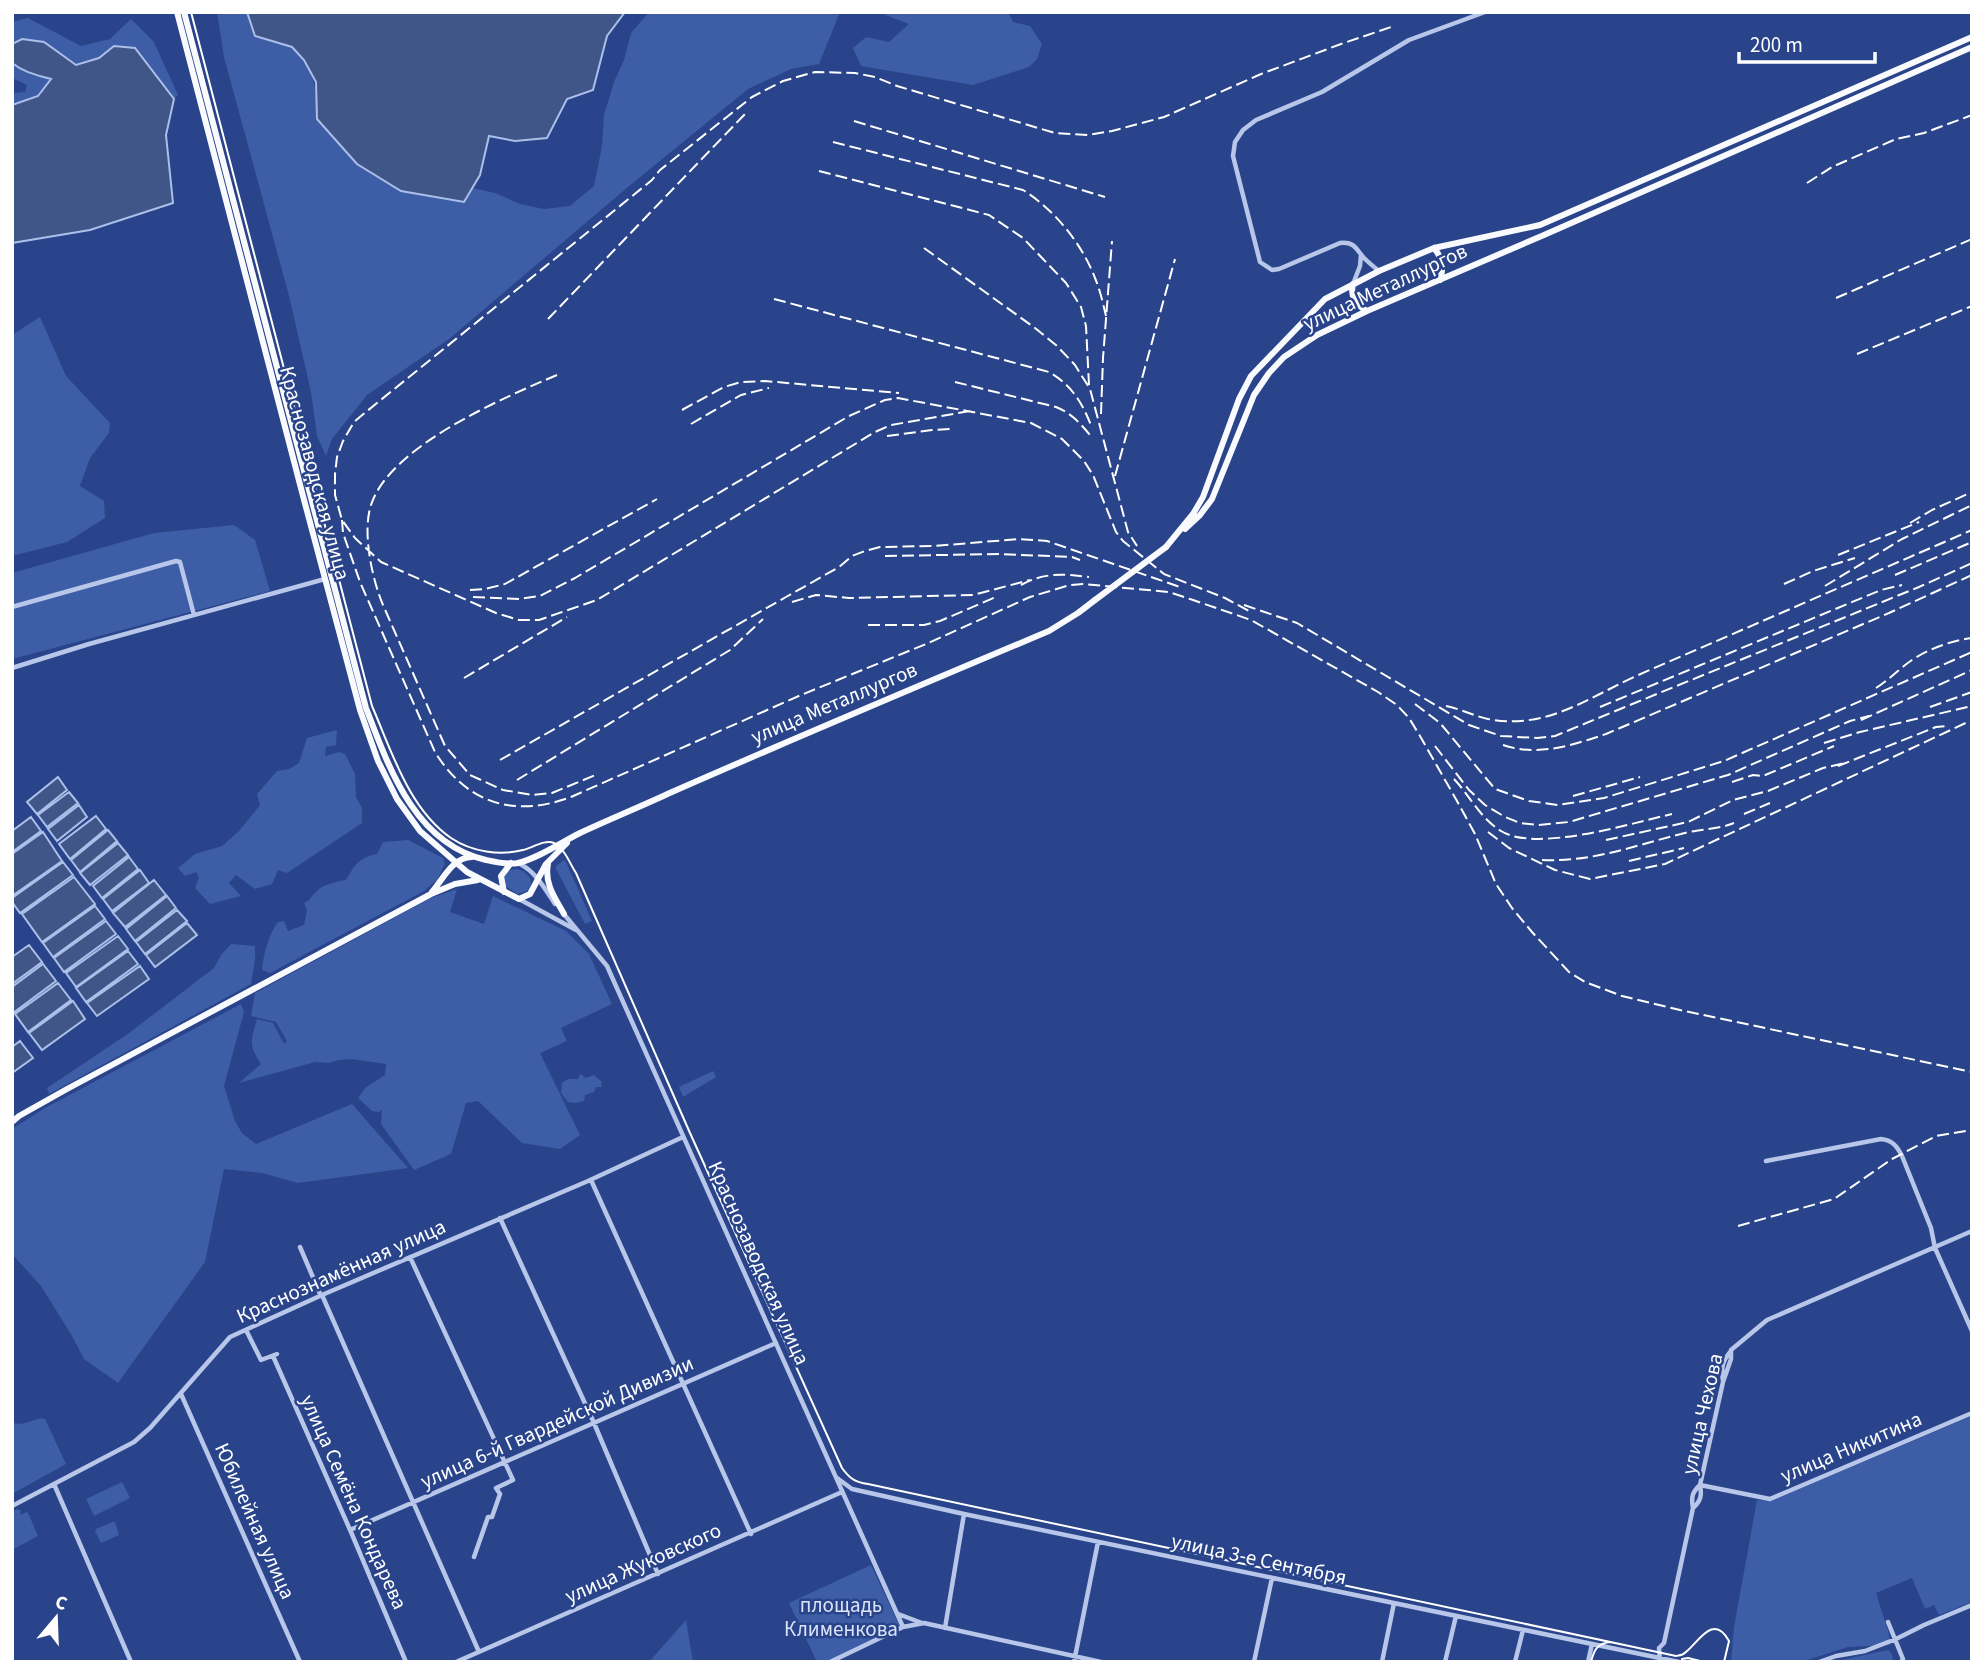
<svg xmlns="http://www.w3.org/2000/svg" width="1984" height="1674" viewBox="0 0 1984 1674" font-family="'Source Sans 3',sans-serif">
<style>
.green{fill:#3d5da6}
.water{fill:#415688;stroke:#abbfe9;stroke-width:2}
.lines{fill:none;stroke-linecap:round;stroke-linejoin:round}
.minor{stroke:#b7c6e9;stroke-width:4.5}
.major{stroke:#f9fafe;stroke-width:6}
.tram{stroke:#fff;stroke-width:2}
.rail{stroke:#fff;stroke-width:2;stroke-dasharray:12 5;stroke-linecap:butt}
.major-bridge{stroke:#f9fafe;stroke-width:6}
.labels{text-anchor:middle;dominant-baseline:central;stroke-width:5;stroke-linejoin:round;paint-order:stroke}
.street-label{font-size:21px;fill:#fff;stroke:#29448a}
.park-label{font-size:21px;fill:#dae3f7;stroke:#29448a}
</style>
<rect width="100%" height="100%" fill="#29448a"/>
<path class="green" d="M217,12H247L255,36C266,39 283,41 293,48C316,64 316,93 317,119L464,202L473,188L495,193L520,204L544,209L570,206L594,186L602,146L604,115L614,82L624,60L631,33L649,12H840L819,64L791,69L748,89L628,187L449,339L367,395L332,439L326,456L317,436L311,392L289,296L224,57Z
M878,12H1008L1013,22L1030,26L1042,44L1037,59L1029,67L973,85L861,66L853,48L866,37L889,42L909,24Z
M28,18L81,46L110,39L131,19L154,42L178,95L174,99L135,48L114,46L99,58L76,65C57,51 36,32 12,44V22Z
M12,63C25,73 37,76 52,79L38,96L12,105V93L25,92L27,85L12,78Z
M40,317L66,376L110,423L109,433L90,458L80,486L104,501L105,518L67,542L12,556V335Z
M234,525L255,540L270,591L12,659V573L154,533Z
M337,730L336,745L326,747L325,756L339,752L345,754L355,774L356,797L362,808V823L287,873L278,870L272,884L255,889L236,875L229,883L241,896L210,904L195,888L199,878L196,872L185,876L178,868L195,854L222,846L239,831L260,805L257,794L277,771L289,769L299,763L307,738Z
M408,840L443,858L445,864L437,880L424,891L270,973L262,970C263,957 269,933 278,922L284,921L288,931L304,925L307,910L304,903C311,900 311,896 317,891C324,884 336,882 346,880C355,864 359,858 377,854L383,842Z
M564,860L566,862L592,921L585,924L556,869V866Z
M517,869C528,872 536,881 527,891L517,894L504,885L503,877L509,870Z
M457,889L450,912L484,924L493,896L566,931L589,954L612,1004L561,1028L567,1041L540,1053L580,1135L560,1149L522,1143L478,1101L466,1103L451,1154L414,1170L381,1124L382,1109L379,1112L372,1111L358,1098L365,1088L385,1075L386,1064L351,1059L338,1060L329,1063L315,1062L239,1083L261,1064C248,1045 251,1040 257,1019L273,1023L284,1044L287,1041L276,1022L251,1016L255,993L431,898Z
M231,944L255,946V960L251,984L49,1094L47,1088L129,1033L214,968L221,955Z
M241,1004L244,1012L224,1086L235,1121L242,1133L256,1144L352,1104L408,1168L298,1183L262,1173L224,1169L205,1262L118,1383L84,1359L72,1336L41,1286L12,1254V1129L45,1108Z
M713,1071L716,1077L683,1097L679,1087Z
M580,1074L586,1078L594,1075L601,1081L602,1087H596L594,1092L585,1095L584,1101L575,1103L568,1102L561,1093L562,1083L568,1079H578Z
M1972,1416V1602L1939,1615L1934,1605L1925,1609L1912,1578L1876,1593L1889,1634L1890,1645L1848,1647L1801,1662H1731L1734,1627L1757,1500L1771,1501Z
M41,1418L45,1419L66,1464L12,1494V1423L22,1424Z
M122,1482L130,1498L94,1516L86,1499Z
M18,1509L21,1511L20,1515L27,1512L29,1515L38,1536L12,1550V1511Z
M113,1522H115L119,1535L101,1543L95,1531L96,1529Z
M871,1565L900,1627L828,1662H817L789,1603Z
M686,1620L693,1662H649Z
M1888,1650L1892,1654L1893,1662H1832Z"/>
<path class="water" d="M247,12H625L607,36L593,90L567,99L547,138L515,141L489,136L480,175L464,202L401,191L357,164L317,119L316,82L304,60L292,47L255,36Z
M22,39L44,42L76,65L99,58L114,46L135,48L174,99L166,135L173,203L90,230L12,243V105L38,96L51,79C37,75 25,73 12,63V44Z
M58,777L67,790L37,814L27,802Z
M69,792L78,803L47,827L38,815Z
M79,805L87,817L57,841L48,829Z
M96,816L106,829L70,859L59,844Z
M31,817L41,831L12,852V831Z
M108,830L117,841L80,872L71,860Z
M43,832L62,861L12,896V854Z
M118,843L128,855L90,885L80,873Z
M129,857L138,869L102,898L93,886Z
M63,862L73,875L20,913L12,902V898Z
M140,870L149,883L112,911L103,899Z
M74,877L95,904L42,942L22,914Z
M154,880L166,895L125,927L113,913Z
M167,896L176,908L135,941L126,929Z
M95,906L105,919L53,957L43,943Z
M177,910L187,921L145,954L136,942Z
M106,921L116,934L64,972L54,958Z
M187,923L197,935L155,967L146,955Z
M118,936L128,949L76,987L66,973Z
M29,945L42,962L12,984V957Z
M128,951L138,964L86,1002L76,988Z
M43,964L56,981L13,1013L12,987Z
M140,966L149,979L97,1016L87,1003Z
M58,983L71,1000L28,1032L15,1014Z
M73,1001L85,1019L42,1050L29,1033Z
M20,1041L33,1058L12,1073V1047Z"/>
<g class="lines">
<path class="minor" d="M1379,271C1374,267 1369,263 1364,258C1356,249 1354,241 1340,243L1279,269L1272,270L1260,262L1233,156L1235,142L1243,130L1256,120L1322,92L1409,40L1485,12
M1353,284L1360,266L1361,255
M12,607L176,561L180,562L194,615
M12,668L89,644L325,579
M520,864C536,872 545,889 555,904
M519,899L576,930
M563,913L607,966L903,1627
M1766,1161L1881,1139C1892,1140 1897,1146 1902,1156L1931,1228L1935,1248L1972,1331
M591,1180L751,1534
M500,1218L594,1423L658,1574
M300,1247L321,1296
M410,1257L513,1480L496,1488L500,1494L492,1517H488L474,1557
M322,1295L479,1652
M246,1330L261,1360L277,1354
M273,1356L351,1532L406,1662
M1723,1381C1721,1368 1722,1361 1731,1351
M181,1394L300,1662
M837,1478L852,1489L964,1514L1679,1662
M54,1484L131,1662
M12,1506L134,1442L150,1428L230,1337L322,1295L588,1181L683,1137
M1693,1508C1691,1498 1692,1492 1700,1485L1770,1499L1972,1413
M350,1530L776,1343
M898,1614L922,1623
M1888,1622L1903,1659L1901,1662
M945,1628L964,1514
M456,1662L842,1492
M830,1662L903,1627L924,1623L1101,1662
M1074,1662L1098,1542
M1254,1662L1272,1578
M1382,1662L1394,1603
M1445,1662L1456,1616
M1515,1662L1523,1630
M1588,1662L1592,1644
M1660,1662L1659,1648L1664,1643L1693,1508C1701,1501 1702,1495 1700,1485L1723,1382L1731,1359V1350L1767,1320L1972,1231
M1819,1662L1836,1656L1865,1651L1896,1639L1924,1625L1972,1605"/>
<path class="major" d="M177,12L303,496L360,710L378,761L397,799L420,831L467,872L519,899L530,894L546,864L567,843
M184,12L366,708C389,768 415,844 486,860C495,862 508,865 518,863C539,858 560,843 580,833C610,819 642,806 672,792C797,737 923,684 1049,631L1078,613L1095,600
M1434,248C1443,259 1444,267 1440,280
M1353,284C1350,297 1355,304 1367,311
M1185,529L1200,515L1212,499L1254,395L1269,373L1284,357L1317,335L1367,311L1544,235L1972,47
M1166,547L1193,514L1203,497L1239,399L1251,376L1325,299L1379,271L1434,248L1540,225L1972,37
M548,864C544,883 555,898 564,914
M432,892C443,879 453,857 472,857
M504,892L501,876L511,863
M12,1122L19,1116L67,1089L431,894L455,884L478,880"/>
<path class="tram" d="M191,12L372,706C392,752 409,809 451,838C472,852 500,856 523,850C532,848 545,839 554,843C565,849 570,864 576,873L690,1133L842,1468C850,1479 855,1482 868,1484L1676,1656C1682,1655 1683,1655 1687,1651C1699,1641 1714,1613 1729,1641L1724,1662
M1682,1659L1688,1658L1704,1662
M1591,1662C1594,1650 1597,1643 1611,1642"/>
<path class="rail" d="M854,121L1105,197
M833,142L1023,190C1055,210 1082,244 1095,278C1100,290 1103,303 1106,316
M819,171L989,215L1023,238L1066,283L1081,307L1086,326L1089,385
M1807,183L1832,167L1896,139L1924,133L1972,115
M924,248L1035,328L1057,346L1075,365L1090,389L1128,532L1137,546
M1836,298L1972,239
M774,299L1049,372C1072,385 1083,404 1092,428
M548,319L745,114
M1857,354L1972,306
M557,375C503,398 390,446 371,505C362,532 372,579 383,605L445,746L470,775L503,790L533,795L552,793L598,774
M955,382L1056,407C1071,413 1080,423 1090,435
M682,410L724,387L741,382L765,381L899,393
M970,411L891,425L875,432L597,600L539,620H519L496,613L381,562L355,538L342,520L335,495V474L337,457L343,441L354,422L361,416L652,180L660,170L752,97L783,81L815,72L855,73L875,77L897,86L1055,133L1088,135L1112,131L1164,117L1261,74L1341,44L1394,26
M1101,414L1103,358L1112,241
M691,424L741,395L769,388
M887,436L932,430L952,429
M1115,476L1175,259
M342,520L343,533L360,582L435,752C467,804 515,818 571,797L801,695L926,644L1030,597L1070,585L1083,584L1169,592L1193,600L1251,620L1378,692L1397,705L1409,718L1420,736L1457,801L1475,834L1496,884L1512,908L1532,932L1569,972L1585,982L1622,996L1680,1010L1972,1072
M1910,523L1932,510L1972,492
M1838,555L1919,522
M885,556L999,554L1072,557L1080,560
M1895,575L1972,542
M1784,584L1813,571L1855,558
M1021,585C1045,572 1063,574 1089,577
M1825,586L1902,539L1972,505
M470,590L485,589L505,584L657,499
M473,597L519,599L540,596L575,578L849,416L885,400L898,398L1031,423L1062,439L1084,461L1093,475L1116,532L1123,541L1164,574L1225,598L1251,612
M792,602L816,595L849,598L973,595L1030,580
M1244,605L1297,623L1469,725L1501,736L1537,738L1555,736L1625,707L1919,587L1972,563
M868,625H924L940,621L996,597
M464,678L567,617
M1876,688C1889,680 1900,668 1912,660C1930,648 1951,641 1972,638
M1415,704L1440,723L1495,789L1529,801L1558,805L1604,798L1724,761L1972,652
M1446,706C1461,709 1474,716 1488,719C1546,730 1586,699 1636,676L1972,530
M1600,707L1881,590L1902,585
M1930,707L1972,692
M1861,720L1972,670
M1824,743L1860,732L1972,706
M1503,745C1538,757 1573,745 1606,734L1889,613L1972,575
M1435,746L1469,790L1485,805L1505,817L1520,823L1538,825L1569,822L1728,775L1850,721L1869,716
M500,760L786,597L839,567L852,556L865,551L880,547L934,546L1019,539L1047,541L1180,587
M1838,766L1936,727L1946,726
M1454,779C1470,796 1480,818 1501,831C1536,853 1632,823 1672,814
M517,780L730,650L763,619
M1732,782L1753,775L1763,776L1834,746
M1573,796L1640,777
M1744,814L1770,803
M1488,832L1509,848L1555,870L1590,879L1665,864L1972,720
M1606,840L1688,822L1733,800L1768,791L1823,768L1845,763
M1542,860C1594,862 1632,846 1681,834C1698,829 1717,830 1734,823
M1629,861L1684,848
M1738,1226L1834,1199L1892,1159L1936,1136L1972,1130"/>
<path class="major-bridge" d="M1095,600L1166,547"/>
</g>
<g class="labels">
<g class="street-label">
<text transform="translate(1385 287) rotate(-25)">улица Металлургов</text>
<text transform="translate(315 473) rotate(75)">Краснозаводская улица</text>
<text transform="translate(834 703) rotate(-23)">улица Металлургов</text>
<text transform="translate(759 1263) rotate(66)">Краснозаводская улица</text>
<text transform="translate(341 1271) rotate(-24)">Краснознамённая улица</text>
<text transform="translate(1702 1414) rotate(-77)">улица Чехова</text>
<text transform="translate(557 1422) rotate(-24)">улица 6-й Гвардейской Дивизии</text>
<text transform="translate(1851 1447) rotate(-23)">улица Никитина</text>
<text transform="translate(354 1502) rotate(66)">улица Семёна Кондарева</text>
<text transform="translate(255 1521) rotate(66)">Юбилейная улица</text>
<text transform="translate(1259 1559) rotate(12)">улица 3-е Сентября</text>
<text transform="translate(643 1563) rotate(-24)">улица Жуковского</text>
</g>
<g class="park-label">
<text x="841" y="1605">площадь<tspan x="841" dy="24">Клименкова</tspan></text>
</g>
</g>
<rect width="1984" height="1674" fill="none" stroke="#ffffff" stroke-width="28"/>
<g transform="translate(56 1618) rotate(19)" stroke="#29448a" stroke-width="5" paint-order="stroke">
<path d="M0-5L12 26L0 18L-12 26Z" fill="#ffffff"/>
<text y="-10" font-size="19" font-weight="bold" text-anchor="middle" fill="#ffffff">С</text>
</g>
<path d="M1739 52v10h136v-10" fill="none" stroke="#ffffff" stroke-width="3.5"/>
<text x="1750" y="52" font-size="21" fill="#ffffff" stroke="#29448a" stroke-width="5" paint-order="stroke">200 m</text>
</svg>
